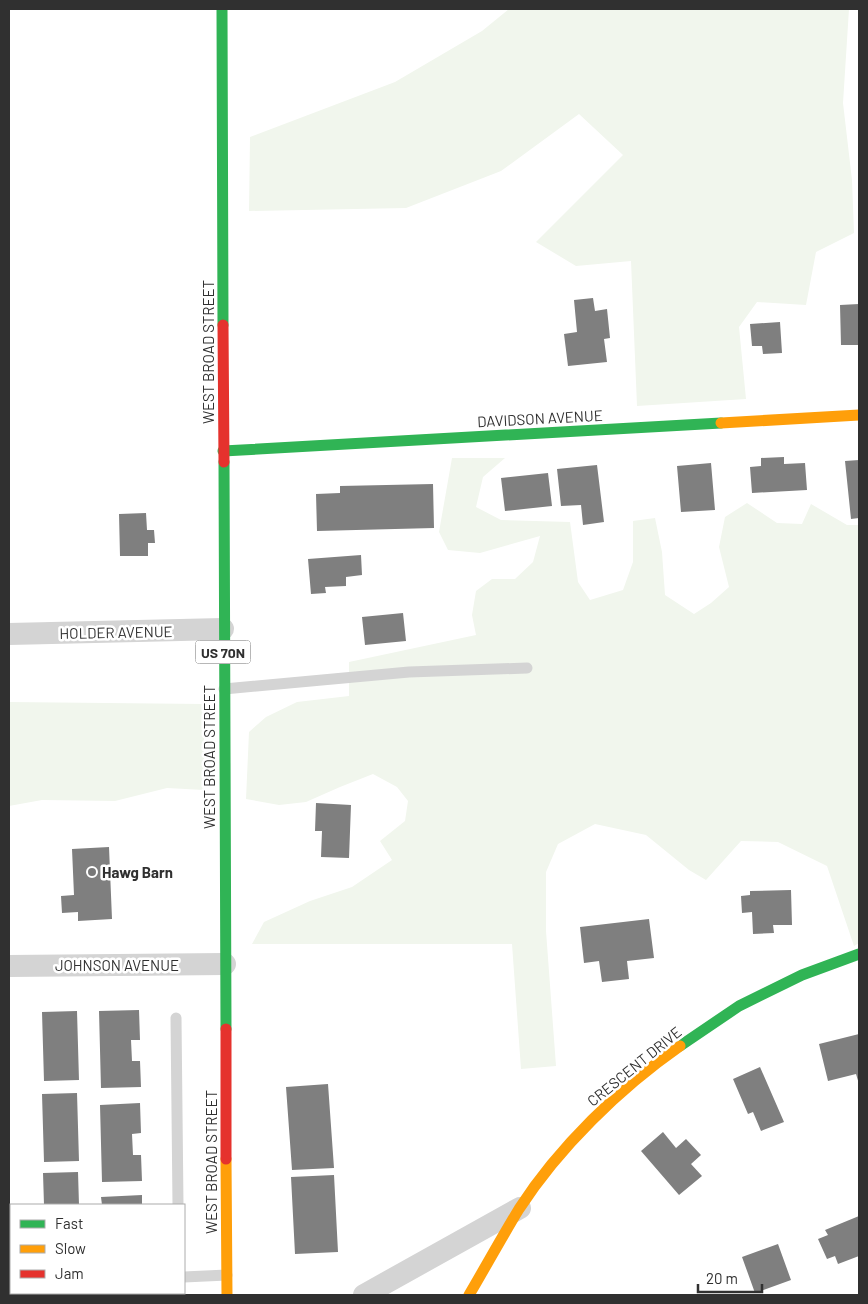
<svg xmlns="http://www.w3.org/2000/svg" width="868" height="1304" viewBox="0 0 868 1304" font-family="Barlow,sans-serif">
<style>
.green{fill:#f1f6ed}
.building{fill:#7f7f7f}
.lines{fill:none;stroke-linecap:round;stroke-linejoin:round}
.lane{stroke:#d4d4d4;stroke-width:11}
.street{stroke:#d4d4d4;stroke-width:22}
.fast{stroke:#30b455;stroke-width:11}
.slow{stroke:#ff9f0a;stroke-width:11}
.jam{stroke:#e5322d;stroke-width:11}
.poi-dot{fill:#787878;stroke:#fff;stroke-width:2}
.labels{text-anchor:middle;dominant-baseline:central;stroke-width:5;stroke-linejoin:round;paint-order:stroke}
.shield{fill:#fff;stroke:#6e6e6e;stroke-width:1}
.shield-label{font-size:14px;font-weight:bold;fill:#303030}
.street-label{font-size:15px;fill:#303030;stroke:#fff}
.poi-label{font-size:15px;font-weight:bold;fill:#303030;stroke:#fff;text-anchor:start}
</style>
<rect width="100%" height="100%" fill="#fff"/>
<path class="green" d="M509,9H849L843,103L852,180L854,233L816,252L806,305L757,302L739,327L746,399L637,406L631,261L576,266L536,242L623,155L579,114L501,171L406,208L249,211L250,137L395,82L482,31Z
M452,458H505L483,477L476,507L501,520L570,522L578,582L590,600L623,590L633,562V521L655,518L662,552L665,595L694,614L711,603L729,587L719,547L725,517L747,503L777,523L802,524L811,504L847,525H859V943L854,946L827,866L778,842L741,841L706,880L689,870L646,835L595,824L558,844L546,872V931L556,1066L521,1069L512,944H252L264,922L310,901L352,887L392,860L380,841L405,821L408,801L397,787L373,774L340,787L306,802L279,805L246,799L249,732L266,717L297,702L349,696V662L476,635L472,615L476,591L492,579H515L533,562L540,536L480,553L448,550L439,532Z
M9,702L204,704V790L167,788L115,801L42,800L9,806Z"/>
<path class="building" d="M593,298L595,311L607,309L610,338L604,339L607,362L568,366L564,334L577,332L574,300Z
M859,304V345H841L840,305Z
M780,322L782,353L763,354L762,346H752L750,324Z
M784,457V464L805,463L807,490L752,493L750,467L761,466V458Z
M859,460V518L851,519L845,461Z
M711,463L715,510L681,512L677,466Z
M597,465L604,522L583,525L581,505L561,506L557,469Z
M548,473L552,506L505,511L501,478Z
M433,484L434,528L317,531L316,494L340,493V486Z
M146,513L147,530H154L155,543H148V556H120L119,514Z
M361,555L362,575L346,577V586L325,587L326,593L311,594L308,559Z
M403,613L406,641L365,645L362,617Z
M316,803L351,805L349,858L321,857L322,831H315Z
M109,847L112,919L78,921V912L62,913L61,896L74,895L72,849Z
M791,890L792,925H773L774,933L753,934L752,912L742,913L741,896L750,895V891Z
M649,919L654,958L627,961L629,979L602,982L599,961L584,963L580,927Z
M139,1010L140,1040H131L132,1061H140L141,1087L101,1088L99,1011Z
M77,1011L79,1080L44,1081L42,1012Z
M859,1034V1084L856,1074L828,1081L819,1044Z
M760,1067L784,1122L761,1131L753,1112L748,1114L733,1079Z
M328,1084L334,1168L292,1170L286,1087Z
M77,1093L79,1161L44,1162L42,1094Z
M140,1103L141,1133L132,1134L133,1155H141L142,1181L102,1182L100,1105Z
M663,1132L676,1148L686,1139L701,1155L691,1164L702,1176L679,1195L641,1151Z
M78,1172L79,1205H44L43,1173Z
M334,1175L338,1252L295,1254L291,1177Z
M142,1195V1205H102L101,1197Z
M859,1216V1256L838,1264L835,1256L827,1259L818,1239L828,1235L825,1230Z
M778,1244L791,1280L755,1293L742,1257Z
M45,1293H80V1295H45Z
M102,1293H143V1295H102Z"/>
<g class="lines">
<path class="lane" d="M224,689L409,672L527,668
M176,1018L178,1205
M184,1277L227,1275
M179,1293V1295"/>
<path class="street" d="M9,634L223,629
M9,966L225,964
M364,1295L520,1208"/>
<path class="fast" d="M222,9L223,325
M223,451L721,423
M224,462L226,1029
M680,1046L739,1006L802,975L859,954"/>
<path class="slow" d="M721,423L859,415
M226,1159L227,1295
M469,1295C486,1266 502,1237 519,1209C559,1147 620,1088 680,1046"/>
<path class="jam" d="M223,325L224,462
M226,1029V1159"/>
</g>
<circle class="poi-dot" cx="92" cy="872" r="5"/>
<g class="labels">
<rect class="shield" x="195.5" y="640.5" width="55" height="23" rx="4"/>
<g class="shield-label">
<text x="223" y="652">US 70N</text>
</g>
<g class="street-label">
<text transform="translate(208 352) rotate(-90)">WEST BROAD STREET</text>
<text transform="translate(540 418) rotate(-3)">DAVIDSON AVENUE</text>
<text transform="translate(116 632) rotate(-1)">HOLDER AVENUE</text>
<text transform="translate(209 757) rotate(-90)">WEST BROAD STREET</text>
<text x="117" y="965">JOHNSON AVENUE</text>
<text transform="translate(634 1066) rotate(-39)">CRESCENT DRIVE</text>
<text transform="translate(211 1162) rotate(-90)">WEST BROAD STREET</text>
</g>
<g class="poi-label">
<text x="102" y="872">Hawg Barn</text>
</g>
</g>
<rect width="868" height="1304" fill="none" stroke="#303030" stroke-width="20"/>
<rect x="10" y="1204" width="175" height="90" fill="#ffffff" stroke="#acacac"/>
<rect x="20" y="1220" width="25" height="8" fill="#30b455" stroke="#acacac"/>
<text x="55" y="1229" font-size="15" fill="#303030">Fast</text>
<rect x="20" y="1245" width="25" height="8" fill="#ff9f0a" stroke="#acacac"/>
<text x="55" y="1254" font-size="15" fill="#303030">Slow</text>
<rect x="20" y="1270" width="25" height="8" fill="#e5322d" stroke="#acacac"/>
<text x="55" y="1279" font-size="15" fill="#303030">Jam</text>
<path d="M698 1284v8h64v-8" fill="none" stroke="#303030" stroke-width="2.5"/>
<text x="706" y="1284" font-size="15" fill="#303030" stroke="#ffffff" stroke-width="4" paint-order="stroke">20 m</text>
</svg>
